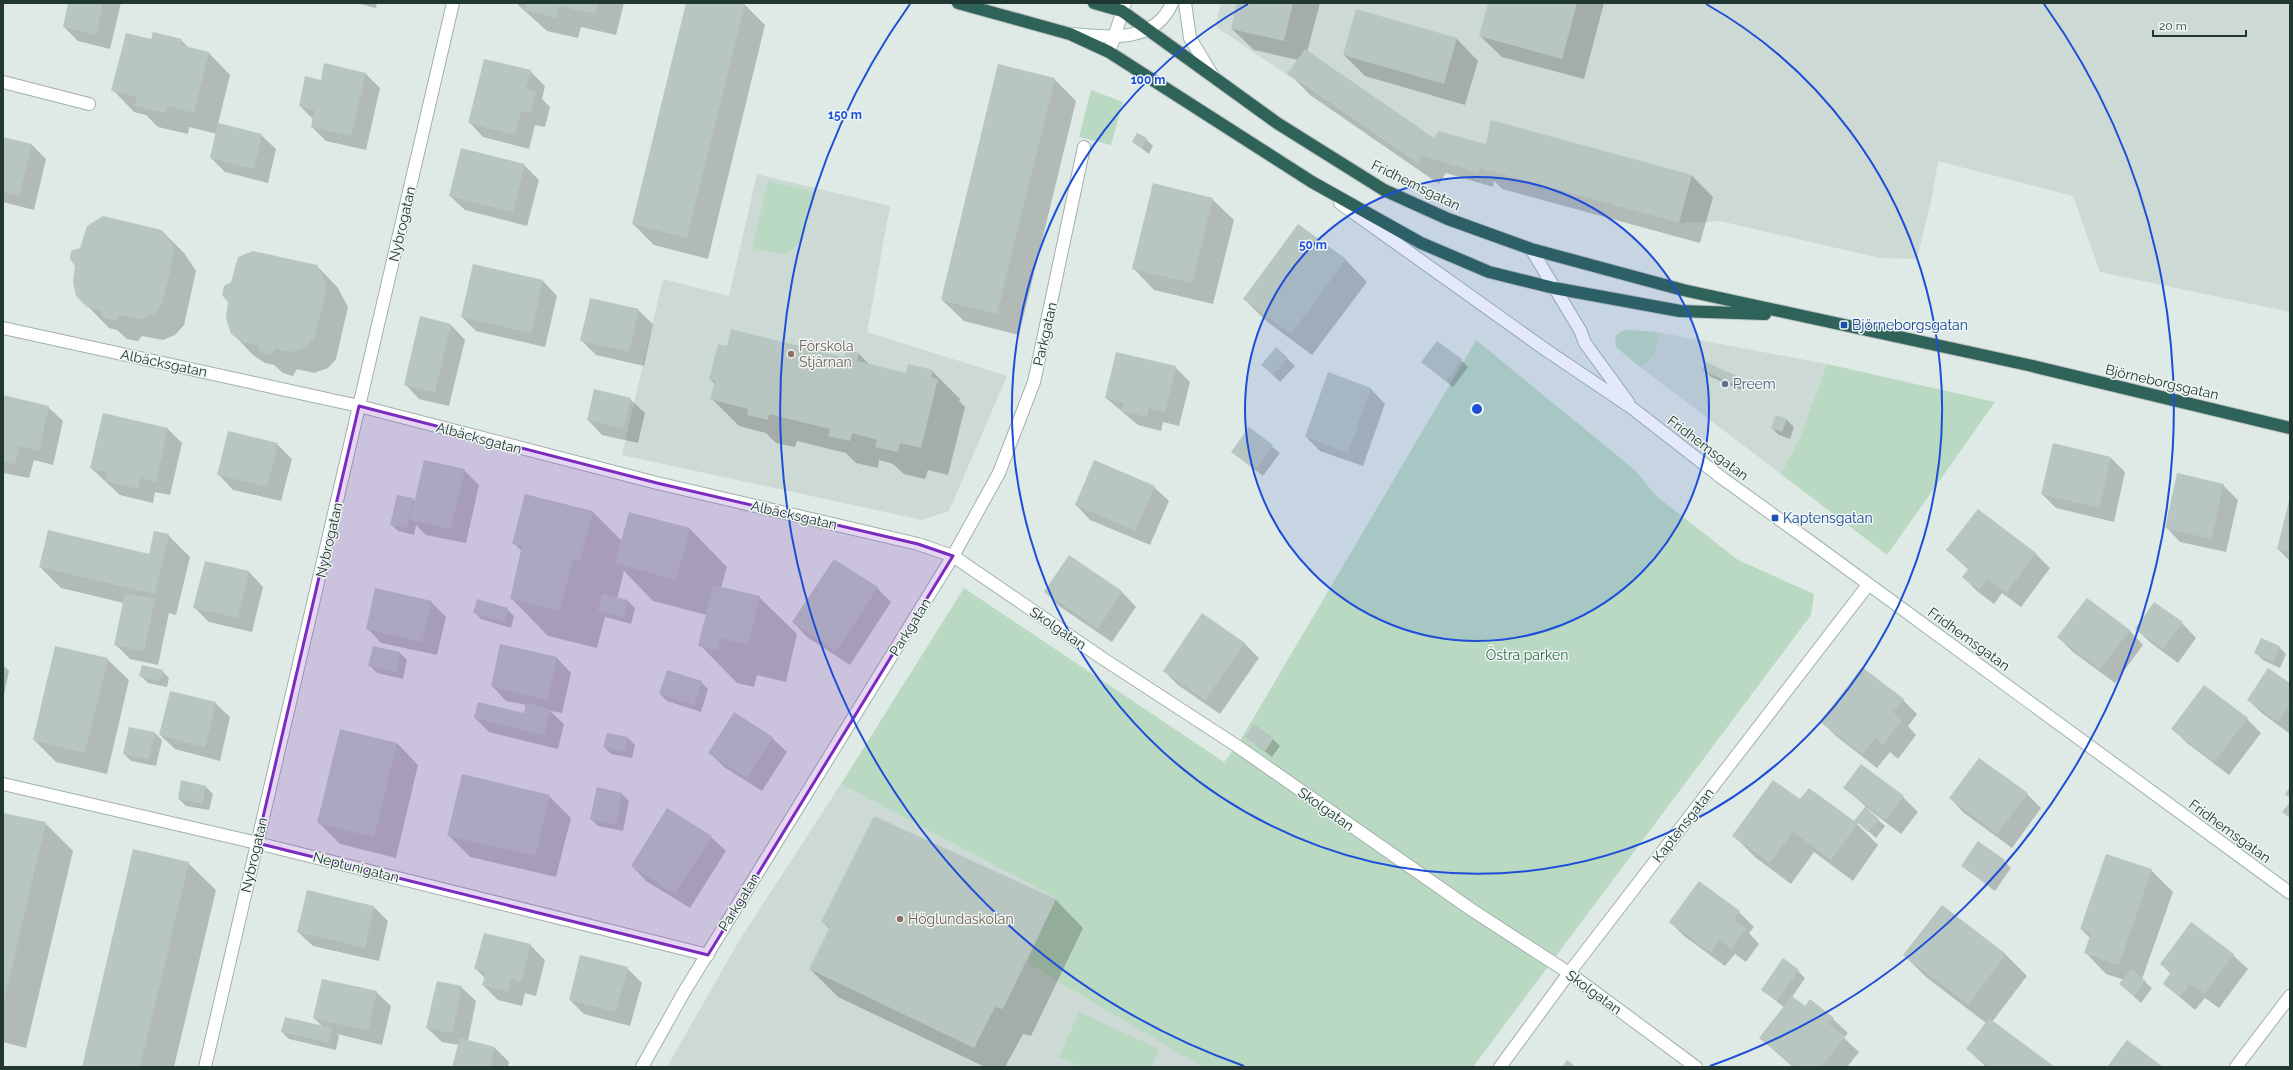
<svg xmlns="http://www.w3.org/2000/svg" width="2293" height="1070" viewBox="0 0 2293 1070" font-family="Raleway,sans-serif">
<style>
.built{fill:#cdd9d4}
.green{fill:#b9d9c2}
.shadow{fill:#0003}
.building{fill:#b8c6c1}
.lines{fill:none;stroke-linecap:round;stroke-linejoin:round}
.street-casing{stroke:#a2b0ac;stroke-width:14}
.secondary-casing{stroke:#9fb4ad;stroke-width:14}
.highway-casing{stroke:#bcc3c2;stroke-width:14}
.street{stroke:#fff;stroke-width:12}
.secondary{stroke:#fff;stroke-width:12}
.highway{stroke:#2f6258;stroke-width:12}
.marked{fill:#7b2cbf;fill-opacity:0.2;stroke:#7b2cbf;stroke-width:3;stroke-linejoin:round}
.ring{fill:none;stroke:#1d4ed8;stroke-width:2}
.transit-dot{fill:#1a4fb4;stroke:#eff6f3;stroke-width:1.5}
.education-dot{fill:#8d6e63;stroke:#eff6f3;stroke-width:1.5}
.service-dot{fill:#5c6f8a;stroke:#eff6f3;stroke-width:1.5}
.labels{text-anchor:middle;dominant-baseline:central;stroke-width:3;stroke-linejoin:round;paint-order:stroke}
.street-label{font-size:14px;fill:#213832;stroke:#eff6f3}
.transit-label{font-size:14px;fill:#164399;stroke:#eff6f3;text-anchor:start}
.education-label{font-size:14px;fill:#785e54;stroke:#eff6f3;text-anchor:start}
.service-label{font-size:14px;fill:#4e5e75;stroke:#eff6f3;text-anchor:start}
.park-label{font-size:14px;fill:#2f6c47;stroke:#eff6f3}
.centre{fill:#1d4ed8;stroke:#eff6f3;stroke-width:2}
.ring-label{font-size:12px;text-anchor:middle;font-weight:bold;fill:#1d4ed8;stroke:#eff6f3;stroke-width:3;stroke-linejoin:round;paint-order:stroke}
</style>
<rect width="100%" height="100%" fill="#dfe9e5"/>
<path class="built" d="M1221,3H2290V312L2100,272L2073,196L1938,161L1932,197L1917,259L1880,258L1720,221L1679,223L1480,168L1478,173L1422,156L1417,163L1215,26Z
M757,174L890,206L867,332L1007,376L949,511L922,520L622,455L663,279L729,296Z
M1657,332L1827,364L1800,437L1781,474L1640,367L1650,359L1657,348Z
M841,784L1056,898L1027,963L1202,1067H667L739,941Z"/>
<path class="green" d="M1091,90L1123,102L1111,145L1079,137Z
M768,181L814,192L805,229L800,242L786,255L752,248Z
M1629,330L1657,332C1658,351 1655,356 1640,367L1616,347L1615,336L1622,331Z
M1476,340L1636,471L1655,495L1738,560L1814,594L1811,615L1473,1067H1202L1027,963L1056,898L841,784L964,588L1224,762L1237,746Z
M1827,364L1995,402L1887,555L1781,474L1800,437Z
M1079,1012L1159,1049L1151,1067H1082L1059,1057Z"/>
<path class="shadow" d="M69,3H121L110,49L78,41L64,27Z
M356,3H377L376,8Z
M516,3H624L616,35L581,27L578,38L547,31Z
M687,3L744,4L765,25L708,259L654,245L633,224Z
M1238,3H1320L1307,52L1434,139L1486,145L1492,121L1692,176L1713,197L1700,243L1502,189L1494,181L1493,187L1446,173L1439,184L1310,95L1289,73L1298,60L1254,50L1232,29Z
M1489,3H1604L1584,79L1502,57L1480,36Z
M1357,10L1457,39L1478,61L1465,105L1365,76L1344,55Z
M152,40H181L190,49L209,53L230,75L218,124L261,135L276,149L268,183L225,172L211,158L217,134L189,127L188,134L158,127L146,115L134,112L113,90Z
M530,71L545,86L542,99L550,107L545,127L535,125L529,149L483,137L469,122Z
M365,73L380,88L366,150L326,141L312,127L313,119L300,106L321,81Z
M1054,79L1076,101L1019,335L964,321L942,300Z
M3,138L32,145L46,159L34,210L3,202Z
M1146,139L1153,146L1149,154L1133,142Z
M524,165L539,180L527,226L465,210L450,196Z
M1212,199L1234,220L1213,304L1154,290L1133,268Z
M1299,225L1346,260L1367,282L1312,355L1265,320L1244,299Z
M162,231L184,253L196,271L184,325L175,335L163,340L142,336L138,341L127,339L117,330L109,328L77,295Z
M317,266L338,288L348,307L336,359L328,368L314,373L297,369L293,376L283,373L274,365L265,363L253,355L232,333V283Z
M543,281L557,296L545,347L476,331L462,317Z
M638,310L653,324L644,366L596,355L581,340Z
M451,325L465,340L449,406L419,399L405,384Z
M728,348L845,358L859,354L870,365L906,374L932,371L960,399L959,401L965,407L948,475L928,470L925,479L904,474L893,464L879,460L878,468L856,463L846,453L797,441L795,447L776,443L766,433L739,426L712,399L715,384L710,379Z
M1277,349L1295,366L1280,382L1270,372Z
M1461,360L1468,367L1453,387L1422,362Z
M1706,364L1736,377L1743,384L1741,390L1711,377L1704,370Z
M1175,367L1190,382L1179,426L1163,422L1161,431L1138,425L1106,398Z
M1329,374L1371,389L1385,404L1363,466L1320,451L1306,437Z
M3,396L48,407L63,421L53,465L34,460L29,478L3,473Z
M630,399L645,413L638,443L602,435L588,420Z
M104,414L168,429L182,443L170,495L155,492L153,503L120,495L91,468Z
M1777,416L1787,420L1794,427L1790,439L1779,435L1772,428Z
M1249,429L1280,453L1263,476L1232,452Z
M277,444L292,459L281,501L233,490L219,475Z
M2053,444L2111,458L2125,472L2114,522L2056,508L2042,494Z
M464,470L479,485L466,543L426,535L416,525L414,535L398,531L391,524L413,499L416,502Z
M2223,485L2238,500L2226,552L2180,542L2166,527Z
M1154,487L1169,501L1150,545L1090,520L1076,505Z
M2290,500V561L2278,549Z
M1978,510L2036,554L2050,568L2021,607L2002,593L1994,604L1978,592L1963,577L1969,570L1947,550Z
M592,511L622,541L630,513L690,529L727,567L721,588L759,597L797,634L786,682L757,675L754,687L737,683L700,645L707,615L653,601L624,571L617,599L628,601L635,608L631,624L605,617L597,648L548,636L511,598L522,552L514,543Z
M168,535L190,557L176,615L169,613L158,665L130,659L115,644L124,603L61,588L40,567L149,555Z
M1069,556L1122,592L1136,607L1112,642L1059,606L1045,592Z
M249,572L263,587L252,632L209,622L195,608Z
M877,588L891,602L850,665L807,637L793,622Z
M431,602L446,617L437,655L381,643L367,628Z
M507,609L514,616L511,628L481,619L474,612Z
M2182,623L2196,638L2178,663L2151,643L2136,629Z
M2129,630L2143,645L2115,683L2073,652L2058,637Z
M1244,643L1259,658L1220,714L1178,685L1164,671Z
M374,647L400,653L407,660L403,679L377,673L370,666Z
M2279,647L2286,654L2280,668L2263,660L2256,653Z
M557,658L571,673L562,713L550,711L564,724L558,749L489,732L475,718L525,714L527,705L506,701L492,686Z
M107,659L129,680L107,774L56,762L34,740Z
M3,665L9,671L3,699Z
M162,671L169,678L167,687L148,683L140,675Z
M701,682L708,689L701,712L667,701L660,694Z
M2290,684V734L2263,714L2248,700Z
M1903,700L1917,714L1908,726L1916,735L1898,759L1890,752L1877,768L1836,736L1822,722Z
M215,703L230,717L220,761L175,749L160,735Z
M2247,719L2261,733L2229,775L2187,743L2172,728Z
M155,733L162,740L156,766L131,761L124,754Z
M1246,737L1273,739L1280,746L1272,757Z
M628,738L635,745L632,758L611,754L604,747Z
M772,738L787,752L762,791L724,767L710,753Z
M397,743L418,765L396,858L340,844L319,823Z
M205,786L213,794L209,810L186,806L179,799Z
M1844,787L1903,797L1918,812L1901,834L1867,808L1866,809L1885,826L1876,838L1856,820L1866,807Z
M597,788L622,794L629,801L623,831L598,826L591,819Z
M1809,789L1859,826L1878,845L1853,881L1814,852L1791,884L1755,857L1734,836L1801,801Z
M2027,794L2041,808L2012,848L1964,813L1950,798Z
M549,796L571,818L556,877L470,857L448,835Z
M3,814L45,823L73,851L26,1048L3,1042Z
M875,817L1056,900L1083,928L1031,1036L1023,1034L1005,1067H985L838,997L810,969L830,929L822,921Z
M711,837L726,851L690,908L646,881L632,866Z
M2004,861L2011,868L1995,891L1962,866Z
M188,863L216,890L174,1067H83Z
M2151,870L2173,892L2142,979L2152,988L2141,1003L2120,984L2124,980L2106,974L2085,952L2090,938L2081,929Z
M1699,882L1739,912L1754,927L1749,933L1759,944L1746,962L1735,954L1725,966L1684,936L1670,922Z
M374,907L388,921L379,961L313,946L298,932Z
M530,945L545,960L536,996L525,993L522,1006L498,1000L483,985L485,978L476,969Z
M1904,955H2006L2027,976L1992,1022L2053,1067H1986L1982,1063L1967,1049L1986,1023L1926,977Z
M2233,955L2248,969L2219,1008L2205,998L2195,1010L2164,984L2171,974L2161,964Z
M627,968L642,983L630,1026L584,1014L570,1000Z
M1798,971L1805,978L1792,997L1805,1007L1833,1019L1848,1033L1844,1038L1859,1052L1847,1067H1793L1760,1038L1785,1008L1762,990Z
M461,987L476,1001L468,1041L495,1048L509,1062L508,1067H453L459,1045L442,1042L427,1028Z
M376,992L391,1006L382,1045L337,1034L339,1036L336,1050L289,1039L282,1032L323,1027L314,1018Z"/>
<path class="building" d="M68,3H103L96,35L63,27Z
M526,3H598L595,14L559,6L556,18L525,10Z
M686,3H745L687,238L632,224Z
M1237,3H1293L1284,41L1231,29Z
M1488,3H1577L1562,59L1479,36Z
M1356,9L1457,38L1444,84L1343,55Z
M153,32L182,39L180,45L209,52L194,113L168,106L166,113L135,106L137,97L111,91L126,33L151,39Z
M1305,49L1434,138L1438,131L1486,144L1491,120L1692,175L1679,223L1480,168L1478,173L1422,156L1417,163L1287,74Z
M484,59L531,70L526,89L536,92L531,113L521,111L515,135L468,123Z
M324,63L366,73L351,136L311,127L314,110L299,106L305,76L321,80Z
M998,64L1055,78L997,314L941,300Z
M218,123L262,134L254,169L210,158Z
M1137,133L1147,138L1142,148L1132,142Z
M3,137L32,144L19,196L3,192Z
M461,148L525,164L513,212L449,196Z
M1153,183L1213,198L1192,283L1132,269Z
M103,216L162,230L175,249L162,303L154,314L141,319L120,315L116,321L104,318L101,311L87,307L76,296L73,282L75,266L70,259L71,251L80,248L87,226Z
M1298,224L1346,259L1291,334L1243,299Z
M253,251L317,265L327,285L315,337L306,347L292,352L276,349L271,355L260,352L258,345L242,342L231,334L226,318L228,302L222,295L224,286L231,282L238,257Z
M473,264L543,280L531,333L461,317Z
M590,298L639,309L629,352L580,341Z
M420,316L451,324L435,392L404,385Z
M731,329L844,357L846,350L859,353L857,361L906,373L908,364L933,370L931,377L938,379L921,448L900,443L898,452L875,447L877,440L852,433L850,441L828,436L830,429L769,414L768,420L747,415L748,409L710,399L715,381L709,379L718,344L727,346Z
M1437,341L1462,359L1446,381L1421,362Z
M1276,347L1288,358L1273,375L1261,365Z
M1116,352L1176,366L1165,412L1149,408L1147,417L1122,411L1124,403L1105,398Z
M1706,362L1737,376L1733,384L1702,370Z
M1328,372L1371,388L1348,453L1305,437Z
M594,389L631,398L623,429L587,420Z
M3,395L49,406L39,451L19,446L15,464L3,462Z
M103,413L168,428L156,482L141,478L138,489L105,481L107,472L90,468Z
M1776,415L1787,419L1782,432L1771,428Z
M1249,427L1273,445L1255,470L1231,452Z
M228,431L278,443L267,487L217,475Z
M2053,443L2111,457L2099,508L2041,494Z
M424,460L465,469L451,529L410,520Z
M1094,460L1155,486L1135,531L1075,505Z
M2177,473L2224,484L2211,539L2165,528Z
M525,494L593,511L580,561L573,559L560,611L510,599L522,546L512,544Z
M397,495L414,498L407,528L390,525Z
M2290,497V552L2277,549Z
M1978,509L2036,553L2006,593L1987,579L1979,590L1962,577L1969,568L1946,550Z
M629,512L690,528L676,580L615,563Z
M48,530L149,554L154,531L169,534L155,594L39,567Z
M1069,555L1122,591L1098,629L1044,592Z
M834,559L878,587L836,651L792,622Z
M205,561L249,571L238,618L193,608Z
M713,585L760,596L748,645L720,638L717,650L698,646Z
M375,588L432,601L422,642L366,629Z
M125,593L155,599L144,651L114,645Z
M602,594L628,600L624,617L598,611Z
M2087,598L2130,630L2100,669L2057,637Z
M477,599L508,608L504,622L473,613Z
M2154,602L2183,622L2163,649L2135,629Z
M1202,613L1245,643L1205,700L1163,671Z
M2261,638L2280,646L2273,662L2254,653Z
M500,644L557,657L548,700L491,687Z
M55,646L108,658L85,753L33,740Z
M373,646L400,652L396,672L368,666Z
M142,665L163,670L160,681L139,676Z
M1862,667L1904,699L1893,712L1902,720L1883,745L1875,738L1862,754L1820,722Z
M2268,668L2290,683V704L2278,722L2247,700Z
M667,670L702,681L694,705L659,694Z
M2204,685L2248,718L2214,762L2171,729Z
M170,691L216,702L205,747L159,735Z
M478,702L524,713L526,703L550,709L544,735L474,718Z
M734,712L773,737L747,778L708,753Z
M1254,724L1274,738L1265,751L1245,737Z
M129,727L155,732L149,759L123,754Z
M340,729L397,743L374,837L317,823Z
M607,733L628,737L625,752L603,747Z
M1979,758L2028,793L1997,834L1949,798Z
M1861,764L1904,796L1886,820L1843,788Z
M462,774L550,795L535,856L447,836Z
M181,780L206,786L202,804L178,799Z
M1773,780L1800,799L1809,788L1854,821L1865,807L1879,819L1868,832L1858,823L1831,860L1793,832L1770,863L1732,836Z
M597,787L622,793L616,825L590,819Z
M2290,787V798L2285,794Z
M2290,802V818L2282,812Z
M667,808L712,836L675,894L631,866Z
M3,813L46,822L4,1001H3Z
M874,816L1056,899L1003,1009L995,1007L974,1048L809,969L830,927L821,922Z
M1978,841L2005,860L1987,884L1961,866Z
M133,849L189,862L140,1067H82Z
M2106,854L2152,869L2119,965L2084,953L2091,933L2080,929Z
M1699,881L1740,911L1734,920L1746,929L1731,949L1720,940L1711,953L1669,922Z
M307,890L374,906L365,948L297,932Z
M1942,905L2006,954L1968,1005L1903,955Z
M2191,922L2234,954L2204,994L2190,984L2180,997L2163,984L2171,972L2160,964Z
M484,933L531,944L521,982L511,979L508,992L482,985L486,972L474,969Z
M580,955L628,967L616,1012L569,1000Z
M1783,958L1799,970L1777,1001L1761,990Z
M2131,969L2146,981L2134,996L2119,984Z
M322,979L377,991L368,1031L313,1018Z
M437,981L462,986L452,1033L426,1028Z
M1792,996L1805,1006L1810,999L1834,1018L1829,1024L1845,1037L1821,1067H1796L1759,1038Z
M285,1017L332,1028L329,1043L281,1032Z
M1989,1018L2055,1067H1990L1966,1049Z
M460,1038L495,1047L490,1067H452Z
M2127,1040L2163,1067H2107Z
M1567,1060L1576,1067H1562Z"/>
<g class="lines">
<defs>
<path id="street" d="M3,82L89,104
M3,328L359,406L657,483L918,544L953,556L1102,658L1237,746L1472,910L1569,973L1696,1067
M3,784L257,843L708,955
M205,1067L453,3
M642,1067L684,992L953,556L999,473L1034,382L1084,147
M1500,1067L1569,973L1868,585
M2236,1067L2290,996"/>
<path id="secondary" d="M1185,3L1190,38L1213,76
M1071,34C1107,37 1155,44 1172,3
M1112,44L1125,3
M1340,203L1546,350L1632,408L1722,478L1815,545L2290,893
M1531,249L1580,330L1585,343L1628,402"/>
<path id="highway" d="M958,3L1070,34L1109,52L1312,182L1421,243L1489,272L1554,288L1680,311L1765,314
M1094,3L1122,11L1277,123L1384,190L1448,219L1531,249L1683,290L2028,365L2290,428"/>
</defs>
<use href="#street" class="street-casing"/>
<use href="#secondary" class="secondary-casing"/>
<use href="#highway" class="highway-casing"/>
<use href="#street" class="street"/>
<use href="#secondary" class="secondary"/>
<use href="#highway" class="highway"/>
</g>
<path class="marked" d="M359,406L657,483L918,544L953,556L708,955L257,843Z"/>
<circle cx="1477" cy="409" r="232" fill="#1d4ed8" fill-opacity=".12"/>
<g class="ring">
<circle cx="1477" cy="409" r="232"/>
<path d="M1706 4A465 465 0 1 1 1248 4"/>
<path d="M1244 1066A697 697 0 0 1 910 4M2044 4A697 697 0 0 1 1710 1066"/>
</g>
<g class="transit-dot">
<rect x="1840" y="321" width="8" height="8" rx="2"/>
<rect x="1771" y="514" width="8" height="8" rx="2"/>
</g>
<g class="education-dot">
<circle cx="791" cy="354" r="4"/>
<circle cx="900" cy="919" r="4"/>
</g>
<circle class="service-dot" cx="1725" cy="384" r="4"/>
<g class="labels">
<g class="street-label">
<text transform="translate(1416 185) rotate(26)">Fridhemsgatan</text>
<text transform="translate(402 224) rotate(-77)">Nybrogatan</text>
<text transform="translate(1045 334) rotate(-77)">Parkgatan</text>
<text transform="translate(164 363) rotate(12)">Albäcksgatan</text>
<text transform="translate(2162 382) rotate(13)">Björneborgsgatan</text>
<text transform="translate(479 438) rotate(15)">Albäcksgatan</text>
<text transform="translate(1708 448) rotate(37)">Fridhemsgatan</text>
<text transform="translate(794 515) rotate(13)">Albäcksgatan</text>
<text transform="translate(329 540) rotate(-77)">Nybrogatan</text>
<text transform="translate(910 627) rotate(-58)">Parkgatan</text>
<text transform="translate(1058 628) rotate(34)">Skolgatan</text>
<text transform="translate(1969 639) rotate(36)">Fridhemsgatan</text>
<text transform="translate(1326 809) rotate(35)">Skolgatan</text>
<text transform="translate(1683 825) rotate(-52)">Kaptensgatan</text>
<text transform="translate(2230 831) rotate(36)">Fridhemsgatan</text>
<text transform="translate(254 855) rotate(-77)">Nybrogatan</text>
<text transform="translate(356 867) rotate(14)">Neptunigatan</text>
<text transform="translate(739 902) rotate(-58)">Parkgatan</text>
<text transform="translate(1594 992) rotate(36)">Skolgatan</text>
</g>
<g class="transit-label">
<text x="1852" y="325">Björneborgsgatan</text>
<text x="1783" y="518">Kaptensgatan</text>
</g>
<g class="education-label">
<text x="799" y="346">Förskola<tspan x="799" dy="16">Stjärnan</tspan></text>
<text x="908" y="919">Höglundaskolan</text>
</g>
<g class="service-label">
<text x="1733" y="384">Preem</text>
</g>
<g class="park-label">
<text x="1527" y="655">Östra parken</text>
</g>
</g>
<circle cx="1477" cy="409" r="6" class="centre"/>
<g class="ring-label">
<text x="1148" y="84">100 m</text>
<text x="845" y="119">150 m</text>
<text x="1313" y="249">50 m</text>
</g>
<rect width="2293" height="1070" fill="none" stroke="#213832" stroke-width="8"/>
<path d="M2153 30v6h93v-6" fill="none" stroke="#213832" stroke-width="2"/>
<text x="2159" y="30" font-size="12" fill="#213832" stroke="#eff6f3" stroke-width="3" paint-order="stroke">20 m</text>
</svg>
